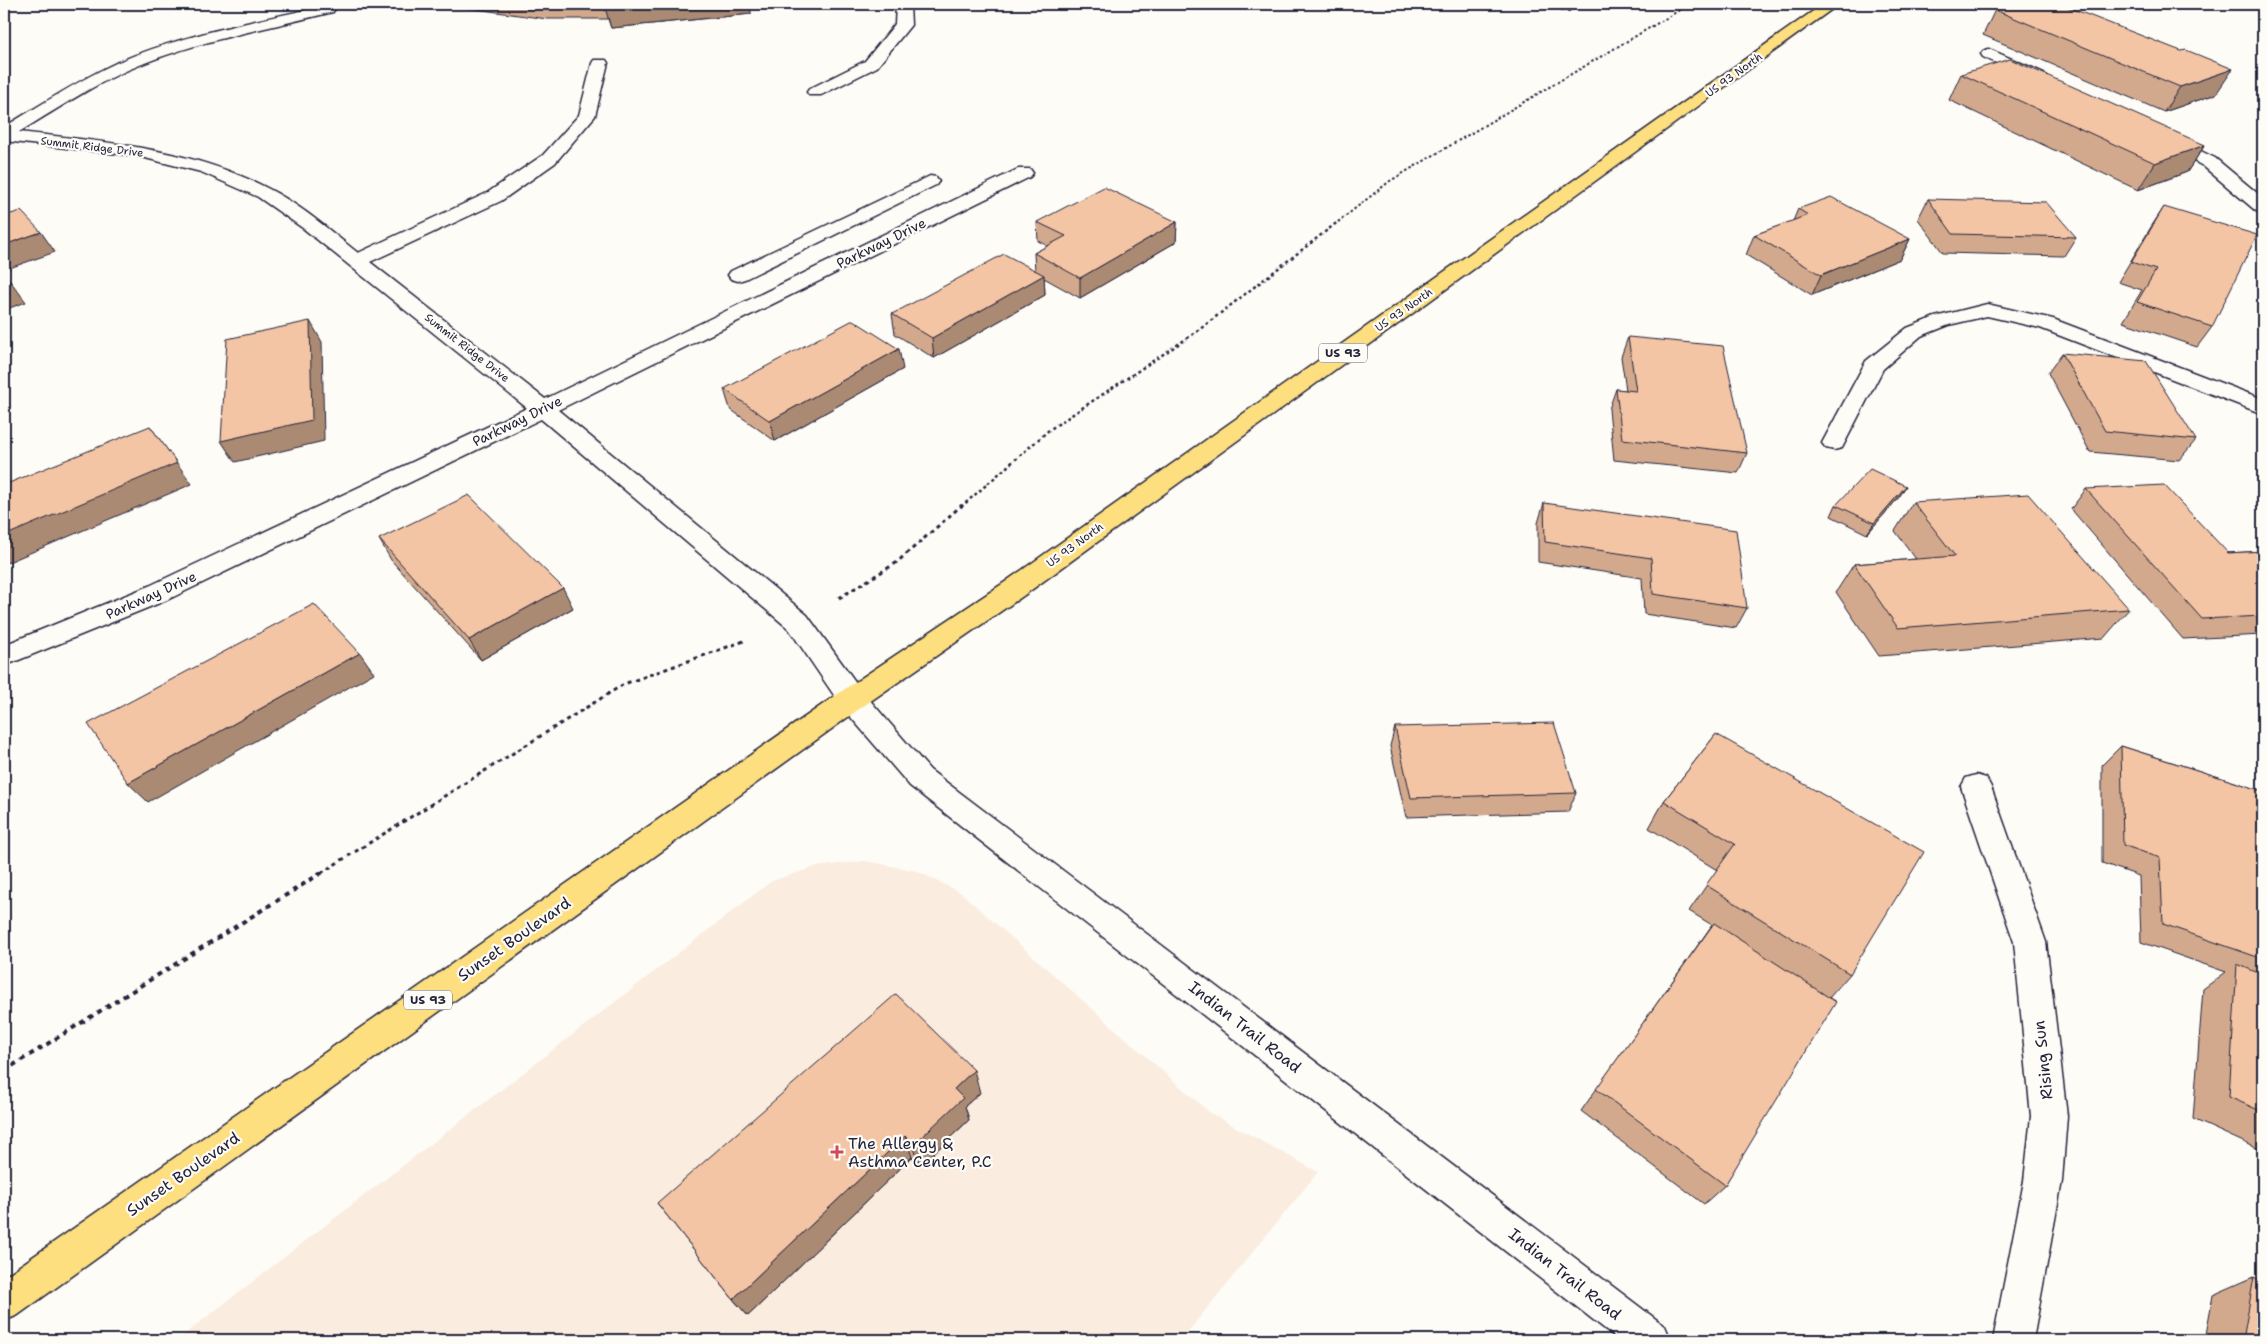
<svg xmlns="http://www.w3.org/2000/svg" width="2267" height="1344" viewBox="0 0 2267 1344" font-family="'Shantell Sans',sans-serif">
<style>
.built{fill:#faecde}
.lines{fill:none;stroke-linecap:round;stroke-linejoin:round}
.minor-casing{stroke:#22223b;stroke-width:3}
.major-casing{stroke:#22223b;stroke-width:3}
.path-far3{stroke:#22223b;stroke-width:2;stroke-dasharray:2.5 2.5;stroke-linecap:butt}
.path-far2{stroke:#22223b;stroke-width:2.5;stroke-dasharray:3 3;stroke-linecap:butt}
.path-far1{stroke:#22223b;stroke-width:3;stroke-dasharray:4 4;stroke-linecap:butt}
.path{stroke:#22223b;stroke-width:4;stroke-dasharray:5 5;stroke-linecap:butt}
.minor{fill:#fdfcf7;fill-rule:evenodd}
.major{fill:#fddf80;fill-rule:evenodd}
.wall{fill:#d2a98d;stroke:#22223b}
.shaded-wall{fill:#ab8a73;stroke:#22223b}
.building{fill:#f4c5a4;stroke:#22223b}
.poi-dot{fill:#d1495b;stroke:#fdfcf7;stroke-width:2}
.labels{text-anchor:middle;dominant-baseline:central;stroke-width:4.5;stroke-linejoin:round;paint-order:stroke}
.far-street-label{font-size:11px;fill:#22223b;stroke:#fdfcf7}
.shield{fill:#fdfcf7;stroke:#646373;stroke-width:1}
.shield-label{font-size:12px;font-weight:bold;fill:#22223b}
.street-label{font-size:14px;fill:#22223b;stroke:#fdfcf7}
.near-street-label{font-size:16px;fill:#22223b;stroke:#fdfcf7}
.near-poi-label{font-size:16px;fill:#22223b;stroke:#fdfcf7;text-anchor:start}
</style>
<rect width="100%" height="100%" fill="#fdfcf7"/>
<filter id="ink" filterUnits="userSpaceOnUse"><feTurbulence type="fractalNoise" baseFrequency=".02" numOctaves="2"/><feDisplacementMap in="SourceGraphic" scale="10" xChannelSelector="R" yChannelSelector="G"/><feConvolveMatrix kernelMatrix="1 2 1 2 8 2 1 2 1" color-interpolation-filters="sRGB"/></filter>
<g filter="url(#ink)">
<path class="built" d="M865,861L917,871L961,893L1210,1113L1318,1172L1181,1340H177L772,881L815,867Z"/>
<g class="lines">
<defs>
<path id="minor" d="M896,4H910L911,25L877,67L821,95H809L807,92L809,89L865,61L895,24Z
M328,5L333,6L335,9L333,12C265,29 193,41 128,70C89,87 54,111 19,132C106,142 190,148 269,189C301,205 330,231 358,253L487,193L543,155L579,115L592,63L594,60H606L608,63L595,116L555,163L501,201L370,262L545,399L1018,169H1030L1033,173L1030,177L558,410L807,615L862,691L930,770L1665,1326L1671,1340H1619L910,786L842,707L789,629L541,419L167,600L4,666V645L149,586L527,408L304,229L258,197L201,172L137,156L4,141V127C41,105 77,81 116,63C183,34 257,21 328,5Z
M1989,49L2044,73L2046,76L2044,79H2032L1983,57L1981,54L1983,51Z
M2164,133L2215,158L2263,198V213L2256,211L2203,166L2158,142L2155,138L2158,134Z
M930,176L936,177L939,181L936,185L745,279L738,281L731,279L728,275L731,271Z
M1987,304L2053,319L2263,399V414L2040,328L1987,316L1949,325L1921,336L1883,369L1842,448L1834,450L1826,448L1822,443L1866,361L1907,328L1935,317Z
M1976,775L1986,778L1991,787L2046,942L2067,1116L2062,1181L2033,1340H1993L2024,1181L2031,1116L2014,942L1961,787L1966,778Z"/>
<path id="major" d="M1823,4H1839L1023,596L862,707L18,1315L4,1321V1277L842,691L1005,582Z"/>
</defs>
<use href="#minor" class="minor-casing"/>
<use href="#major" class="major-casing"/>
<path class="path-far3" d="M1338,222L1390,181L1690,4"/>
<path class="path-far2" d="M961,507L1049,430L1195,333L1339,221"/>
<path class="path-far1" d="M839,598L896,563L962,505
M321,873L624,684L747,640"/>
<path class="path" d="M4,1071L323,872"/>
<use href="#minor" class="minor"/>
<use href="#major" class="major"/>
</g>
<path class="wall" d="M454,4H750L751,14L611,28L608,19H547L461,7Z
M1541,4H1581L1568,12Z
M1995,10L2216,94L2164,112L1983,35Z
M1961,74L2205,145L2187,172L2138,190L1949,100Z
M1928,199L2076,237L2064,256L1943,253L1918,219Z
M2164,207L2212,327L2197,347L2123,322L2142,290L2118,282L2151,227Z
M1798,209L1910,239L1900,259L1812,295L1746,255L1754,235L1793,221Z
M1037,222H1177L1176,242L1080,298L1044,278L1045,295L934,358L895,334L892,314L1035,271L1034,253L1048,246L1038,241Z
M1628,337L1747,453L1738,473L1614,460L1609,409L1616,389L1626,390L1621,357Z
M2062,353L2196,440L2179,460L2090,452L2048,373Z
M903,369L775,441L730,409L724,389Z
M2086,489L2228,553L2263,551V635L2183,639L2071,509Z
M1900,496L1867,534L1831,516L1836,505Z
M1913,502L2129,609L2104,638L1879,656L1836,592L1854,564L1916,559L1895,531Z
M1544,503L1747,608L1736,628L1644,614L1642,578L1538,562V523Z
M379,539L573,608L481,660L391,560Z
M1395,727L1576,793L1568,812L1406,817L1390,746Z
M1716,734L1850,974L1829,998L1725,1185L1704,1204L1581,1111L1712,925L1689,911L1717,870L1649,828L1664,801Z
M2121,746L2263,791V1151L2193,1119L2203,989L2226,972L2141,942L2139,876L2102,863V765Z
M980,1093L965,1106L969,1120L920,1166L912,1157L748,1316L733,1299L657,1203Z
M2254,1277L2263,1340H2205L2213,1295Z"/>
<path class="shaded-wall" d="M604,4H750L751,14L611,28Z
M1570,4H1581L1568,12Z
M2233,69L2216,94L2164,112L2180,87Z
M2205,145L2187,172L2138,190L2155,163Z
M1177,222L1176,242L1080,298V278Z
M41,232L55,252L4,270V245Z
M1910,239L1900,259L1812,295L1821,275Z
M1044,275L1045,295L934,358L932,338Z
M11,282L26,302L4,310V285Z
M310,321L322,342L324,441L235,462L221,441Z
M899,349L903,369L775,441L770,421Z
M150,426L192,484L4,564V536Z
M1906,486L1900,496L1867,534L1874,523Z
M563,588L573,608L481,660L469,640Z
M360,653L374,673L148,802L128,783Z
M4,851L7,889L4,891Z
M974,1070L980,1093L965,1106L969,1120L920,1166L913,1145L954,1089Z
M905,1136L912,1157L748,1316L733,1299Z"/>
<path class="building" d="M2018,4H2060L2181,51L2186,50L2233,69L2180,87L1995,10Z
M2010,59L2205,145L2155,163L1961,74Z
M1104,187L1177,222L1080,278L1034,253L1066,236L1037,222Z
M1831,197L1910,239L1821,275L1754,235L1808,215L1798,209Z
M1928,199L2046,202L2076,237L1953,234Z
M2164,207L2257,235L2212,327L2137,302L2156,270L2131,262Z
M21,211L41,232L4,245V216Z
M1004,254L1044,275L932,338L892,314Z
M4,275L11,282L4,285Z
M853,320L899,349L770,421L724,389Z
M310,321L312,420L221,441L227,339Z
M1628,337L1723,346L1747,453L1622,439L1616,389L1636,391Z
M2062,353L2146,361L2196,440L2105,431Z
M150,426L177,463L4,536V485Z
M1870,469L1906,486L1874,523L1836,505Z
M2164,485L2228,553L2263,551V616L2202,619L2086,489Z
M2028,494L2129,609L1898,628L1854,564L1955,556L1913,502Z
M469,495L563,588L469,640L379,539Z
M1544,503L1736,530L1747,608L1653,594L1651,558L1545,542Z
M314,604L360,653L128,783L88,724Z
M1554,723L1576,793L1411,798L1395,727Z
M1716,734L1924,852L1850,974L1706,885L1735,844L1664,801Z
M2121,746L2263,791V959L2163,924L2160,858L2123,845Z
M1714,923L1836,1002L1725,1185L1596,1089Z
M2237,964L2263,975V1112L2229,1097Z
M896,994L974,1070L954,1089L963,1098L913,1145L905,1136L733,1299L657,1203Z
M2254,1277L2263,1282V1340H2243Z"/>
</g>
<path class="poi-dot" d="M834.5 1144.5h5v5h5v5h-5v5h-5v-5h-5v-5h5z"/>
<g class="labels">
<g class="far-street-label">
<text transform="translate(1734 75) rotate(-36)">US 93 North</text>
<text transform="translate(92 147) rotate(7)">Summit Ridge Drive</text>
<text transform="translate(1404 310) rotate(-35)">US 93 North</text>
<text transform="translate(467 348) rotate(38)">Summit Ridge Drive</text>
<text transform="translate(1075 545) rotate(-36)">US 93 North</text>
</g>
<g class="shield">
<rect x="1319" y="343.5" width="48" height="19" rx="4"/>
<rect x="404" y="990.5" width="48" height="19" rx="4"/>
</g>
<g class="shield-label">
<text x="1343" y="353">US 93</text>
<text x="428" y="1000">US 93</text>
</g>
<g class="street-label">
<text transform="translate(881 243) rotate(-26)">Parkway Drive</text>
<text transform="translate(517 421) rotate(-26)">Parkway Drive</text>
<text transform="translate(151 595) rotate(-24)">Parkway Drive</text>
</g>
<g class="near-street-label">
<text transform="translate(514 939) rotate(-35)">Sunset Boulevard</text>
<text transform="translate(1245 1027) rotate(38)">Indian Trail Road</text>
<text transform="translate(2043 1060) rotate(-96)">Rising Sun</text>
<text transform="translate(183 1174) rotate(-35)">Sunset Boulevard</text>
<text transform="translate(1565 1274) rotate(38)">Indian Trail Road</text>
</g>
<g class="near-poi-label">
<text x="848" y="1143">The Allergy &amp;<tspan x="848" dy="18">Asthma Center, P.C</tspan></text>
</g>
</g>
<rect width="2267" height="1344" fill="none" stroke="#fdfcf7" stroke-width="20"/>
<rect x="10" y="10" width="2247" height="1324" fill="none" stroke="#22223b" stroke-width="2" filter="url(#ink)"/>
</svg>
